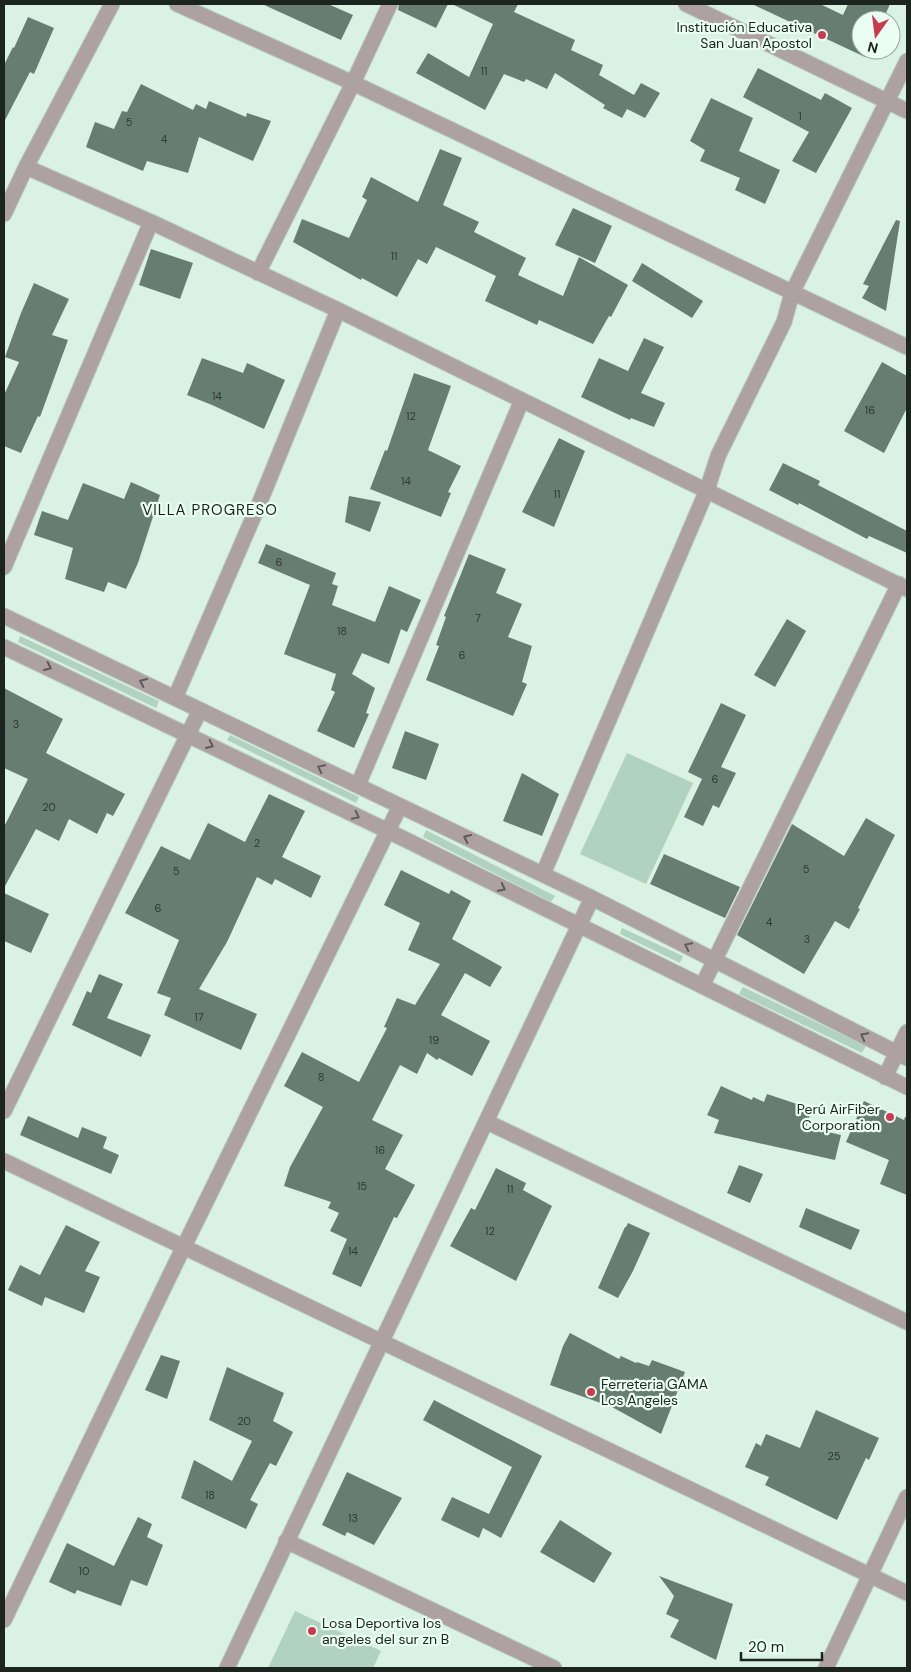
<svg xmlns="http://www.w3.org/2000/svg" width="911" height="1672" viewBox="0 0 911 1672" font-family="'DM Sans',sans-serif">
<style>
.green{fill:#b1d2bf}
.building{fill:#677d71}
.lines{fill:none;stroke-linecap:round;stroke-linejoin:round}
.minor-casing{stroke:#b7cdc0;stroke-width:17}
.minor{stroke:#aea1a1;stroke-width:15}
.oneway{stroke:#5d5c5a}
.poi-dot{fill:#cb3b4f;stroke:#eafef2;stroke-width:2}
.labels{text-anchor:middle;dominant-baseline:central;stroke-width:4.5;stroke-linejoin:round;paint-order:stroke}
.number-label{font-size:11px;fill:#2e3a34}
.poi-label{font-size:14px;fill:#1b241f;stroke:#eafef2;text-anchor:end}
.neighbourhood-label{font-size:15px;letter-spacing:1px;fill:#1b241f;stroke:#eafef2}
</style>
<rect width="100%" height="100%" fill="#d9f2e3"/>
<path class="green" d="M20,636L159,701L156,708L18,642Z
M230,735L359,797L356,803L227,740Z
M627,753L693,783L646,884L580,854Z
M426,830L555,896L551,902L423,837Z
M622,928L683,956L680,963L620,934Z
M743,987L866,1046L862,1053L739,994Z
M295,1611L381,1651L373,1668H268Z"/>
<path class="building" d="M262,4H328L353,15L341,40Z
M399,4H448L436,28L398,10Z
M452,4H518L514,12L575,40L571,50L603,65L599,75L634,95L641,83L660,93L645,118L627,109L622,118L603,108L605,105L555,73L547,89L526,79L524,82L504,74L485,110L416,73L428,53L469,77L493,24Z
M752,4H820L843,15L848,4H890L883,20H861V50H868L865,57Z
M28,17L54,28L34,74L30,72L4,122V65L13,47L14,48Z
M758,68L821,100L825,93L852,108L816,173L792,161L809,132L743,97Z
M141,84L193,110L196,104L206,109L209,101L246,117L247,113L271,121L253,161L199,137L188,173L147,161L143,171L86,147L95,122L114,129L122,111L127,112Z
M711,98L753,118L739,151L780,170L765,204L735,190L740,178L700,161L705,150L690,141Z
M440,149L462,158L443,205L479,222L474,232L526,258L518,275L563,296L579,257L628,285L611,317L609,316L593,344L539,320L537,325L485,301L496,276L436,247L427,264L418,259L397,297L362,278L361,280L293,242L302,219L349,238L367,200L362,197L371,177L418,202Z
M573,208L612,226L595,263L555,245Z
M896,220L900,221L886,311L862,298L869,286L863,284Z
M151,249L193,263L180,299L139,285Z
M642,263L703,301L692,318L632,281Z
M34,283L69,299L52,335L68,340L40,417L38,416L21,453L4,446V395L19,362L5,357L21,313Z
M644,338L664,347L641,393L665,403L654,427L631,418L630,420L581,397L599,358L628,371Z
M202,358L243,373L247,363L285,380L264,429L212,405L187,395Z
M882,362L907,376V408L884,453L844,431Z
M414,373L451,386L428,450L461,466L448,492L451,493L441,517L370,489L385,450L387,451Z
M559,438L585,451L554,527L522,512Z
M783,463L820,481L818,485L907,531V553L869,536L867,539L799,503L798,505L769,490Z
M131,482L160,495L138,563L126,589L108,582L104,592L65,579L73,548L34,535L42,511L68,520L83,483L124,499Z
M349,496L381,502L370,532L345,522Z
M266,544L336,573L332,584L338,586L332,605L375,622L389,586L421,600L407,632L401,629L389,664L362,653L352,674L375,688L366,713L369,714L354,748L317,731L335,692L331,690L336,674L284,654L310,585L258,563Z
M469,554L506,569L496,593L522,604L508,637L532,646L522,682L527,684L513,716L426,680L439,646L436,645L446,617L444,616Z
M787,619L806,631L775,687L754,675Z
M4,688L63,719L46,753L125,794L113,816L107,813L97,834L69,819L59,841L36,829L4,888V827L28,779L4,768Z
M721,703L746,715L721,767L736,773L719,808L713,805L703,826L684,817L702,779L688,772Z
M405,731L439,744L426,780L392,768Z
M522,773L559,794L542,836L503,821Z
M269,794L305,811L282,857L321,876L311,898L275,879L272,885L257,877L227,942L199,989L257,1014L241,1050L164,1015L171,998L157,993L179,940L125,913L161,846L190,860L208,823L245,842Z
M866,818L895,835L858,908L860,909L849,929L835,921L804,974L737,935L792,824L844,856Z
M664,854L740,887L725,918L650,884Z
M401,870L449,894L451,890L471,901L452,939L502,967L490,987L465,973L441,1015L490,1041L472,1076L439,1058L437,1060L427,1053L417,1074L400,1065L372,1120L403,1135L385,1169L415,1185L397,1218L394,1217L361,1287L332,1274L347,1239L330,1231L339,1213L328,1208L331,1202L284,1186L290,1167L323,1107L284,1086L302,1052L359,1082L387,1028L384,1027L397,998L415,1005L440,964L408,950L420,923L384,905Z
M4,893L49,914L31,953L4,941Z
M99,974L123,984L107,1018L151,1035L141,1057L72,1025L87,991L91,993Z
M721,1086L752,1100L753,1097L764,1102L767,1094L812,1109L806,1127L841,1135L835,1160L714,1133L719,1120L707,1115Z
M864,1101L904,1120L905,1117H907V1195L880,1184L889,1160L846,1142Z
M28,1116L78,1138L82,1127L107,1137L103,1148L119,1155L111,1174L20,1135Z
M739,1165L763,1174L750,1203L727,1193Z
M496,1168L526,1183L523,1190L552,1206L516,1281L450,1246L471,1208L475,1210Z
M806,1208L860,1230L851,1250L799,1227Z
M628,1223L650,1233L633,1271L618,1298L598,1288L625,1227H626Z
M66,1225L100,1242L85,1271L100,1277L84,1313L45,1297L42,1306L8,1290L20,1265L40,1275Z
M570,1333L619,1359L621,1356L636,1363L637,1362L649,1366L652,1360L685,1372L661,1434L612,1407L550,1385L563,1346Z
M161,1355L180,1361L167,1399L145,1390Z
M227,1367L284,1393L273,1421L293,1432L276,1466L270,1463L250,1500L258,1504L246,1529L181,1498L194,1460L232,1481L252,1441L209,1420Z
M434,1400L542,1456L501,1538L483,1528L479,1538L441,1520L452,1497L489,1514L512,1467L423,1420Z
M816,1410L879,1438L869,1460L866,1458L837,1520L765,1485L769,1477L745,1467L756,1443L761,1446L766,1434L800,1448Z
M347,1472L402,1498L374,1545L347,1532L345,1536L322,1525Z
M138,1517L152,1524L147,1537L163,1545L147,1586L131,1580L121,1606L77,1590L75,1594L49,1582L67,1543L114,1566Z
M560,1520L612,1553L594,1583L540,1552Z
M659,1576L733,1604L716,1660L670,1637L679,1620L666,1614L674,1596Z"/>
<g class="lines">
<defs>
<path id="minor" d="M177,4L353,83L907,347
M686,4L907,111
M26,167L151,222L338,310L907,589
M4,214L26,167L112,4
M258,273L353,83L390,4
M4,567L151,222
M4,616L592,898L907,1058
M4,647L388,831L907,1087
M175,698L259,504L338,310
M358,785L522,400
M543,874L707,490L718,456L784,322L792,293L907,61
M702,986L899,584
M885,1077L907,1032
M4,1111L200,710
M487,1122L907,1322
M4,1161L907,1593
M286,1541L554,1668
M4,1620L170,1275L400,806
M227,1668L592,898
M826,1668L907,1497"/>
</defs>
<use href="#minor" class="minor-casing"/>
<use href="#minor" class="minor"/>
</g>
<defs><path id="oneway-chevron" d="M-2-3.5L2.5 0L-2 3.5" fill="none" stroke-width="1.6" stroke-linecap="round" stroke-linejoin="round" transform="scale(1.25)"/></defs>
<g class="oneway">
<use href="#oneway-chevron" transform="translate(48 667) rotate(25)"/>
<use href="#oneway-chevron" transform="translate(143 682) rotate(-155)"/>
<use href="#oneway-chevron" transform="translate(210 745) rotate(25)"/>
<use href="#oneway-chevron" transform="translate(321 768) rotate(-154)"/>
<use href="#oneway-chevron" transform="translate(356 816) rotate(26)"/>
<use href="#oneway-chevron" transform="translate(467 838) rotate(-155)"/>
<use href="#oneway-chevron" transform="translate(502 888) rotate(27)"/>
<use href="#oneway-chevron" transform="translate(688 946) rotate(-154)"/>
<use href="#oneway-chevron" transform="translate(864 1036) rotate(-153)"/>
</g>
<g class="poi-dot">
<circle cx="822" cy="35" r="5"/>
<circle cx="890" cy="1117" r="5"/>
<circle cx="591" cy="1392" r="5"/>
<circle cx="312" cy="1631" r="5"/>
</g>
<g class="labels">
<g class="number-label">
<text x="484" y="71">11</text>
<text x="800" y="116">1</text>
<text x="129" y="122">5</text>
<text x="164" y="139">4</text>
<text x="394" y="256">11</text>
<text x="217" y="396">14</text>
<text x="870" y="410">16</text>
<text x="411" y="416">12</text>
<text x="406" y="481">14</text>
<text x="557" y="494">11</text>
<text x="279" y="562">6</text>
<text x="478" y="618">7</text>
<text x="342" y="631">18</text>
<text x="462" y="655">6</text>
<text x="16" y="724">3</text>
<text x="715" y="779">6</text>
<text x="49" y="807">20</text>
<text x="257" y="843">2</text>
<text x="806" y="869">5</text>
<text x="176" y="871">5</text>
<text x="158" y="908">6</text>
<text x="769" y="922">4</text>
<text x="807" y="939">3</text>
<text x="199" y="1017">17</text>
<text x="434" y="1040">19</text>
<text x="321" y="1077">8</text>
<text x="380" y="1150">16</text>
<text x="362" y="1186">15</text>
<text x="510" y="1189">11</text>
<text x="490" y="1231">12</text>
<text x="353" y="1251">14</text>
<text x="244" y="1421">20</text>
<text x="834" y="1456">25</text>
<text x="210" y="1495">18</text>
<text x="353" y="1518">13</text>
<text x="84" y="1571">10</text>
</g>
<g class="poi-label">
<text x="812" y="27">Institución Educativa<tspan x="812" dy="16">San Juan Apostol</tspan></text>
<text x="880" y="1109">Perú AirFiber<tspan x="880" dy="16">Corporation</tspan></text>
<text x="601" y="1384" text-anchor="start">Ferreteria GAMA<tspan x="601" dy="16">Los Angeles</tspan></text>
<text x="322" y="1623" text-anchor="start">Losa Deportiva los<tspan x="322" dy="16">angeles del sur zn B</tspan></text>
</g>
<g class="neighbourhood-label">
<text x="210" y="510">VILLA PROGRESO</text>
</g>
</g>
<rect width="911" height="1672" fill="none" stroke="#1b241f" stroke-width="10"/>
<g transform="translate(876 35) rotate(194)"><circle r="24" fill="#eafef2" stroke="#97a79e"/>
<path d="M0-4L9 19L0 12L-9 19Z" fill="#cb3b4f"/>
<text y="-8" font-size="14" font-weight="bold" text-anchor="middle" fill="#1b241f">N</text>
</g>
<path d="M741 1652v8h81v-8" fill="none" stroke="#1b241f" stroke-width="2.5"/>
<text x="748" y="1652" font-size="15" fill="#1b241f" stroke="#eafef2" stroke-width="4" paint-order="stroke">20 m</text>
</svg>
